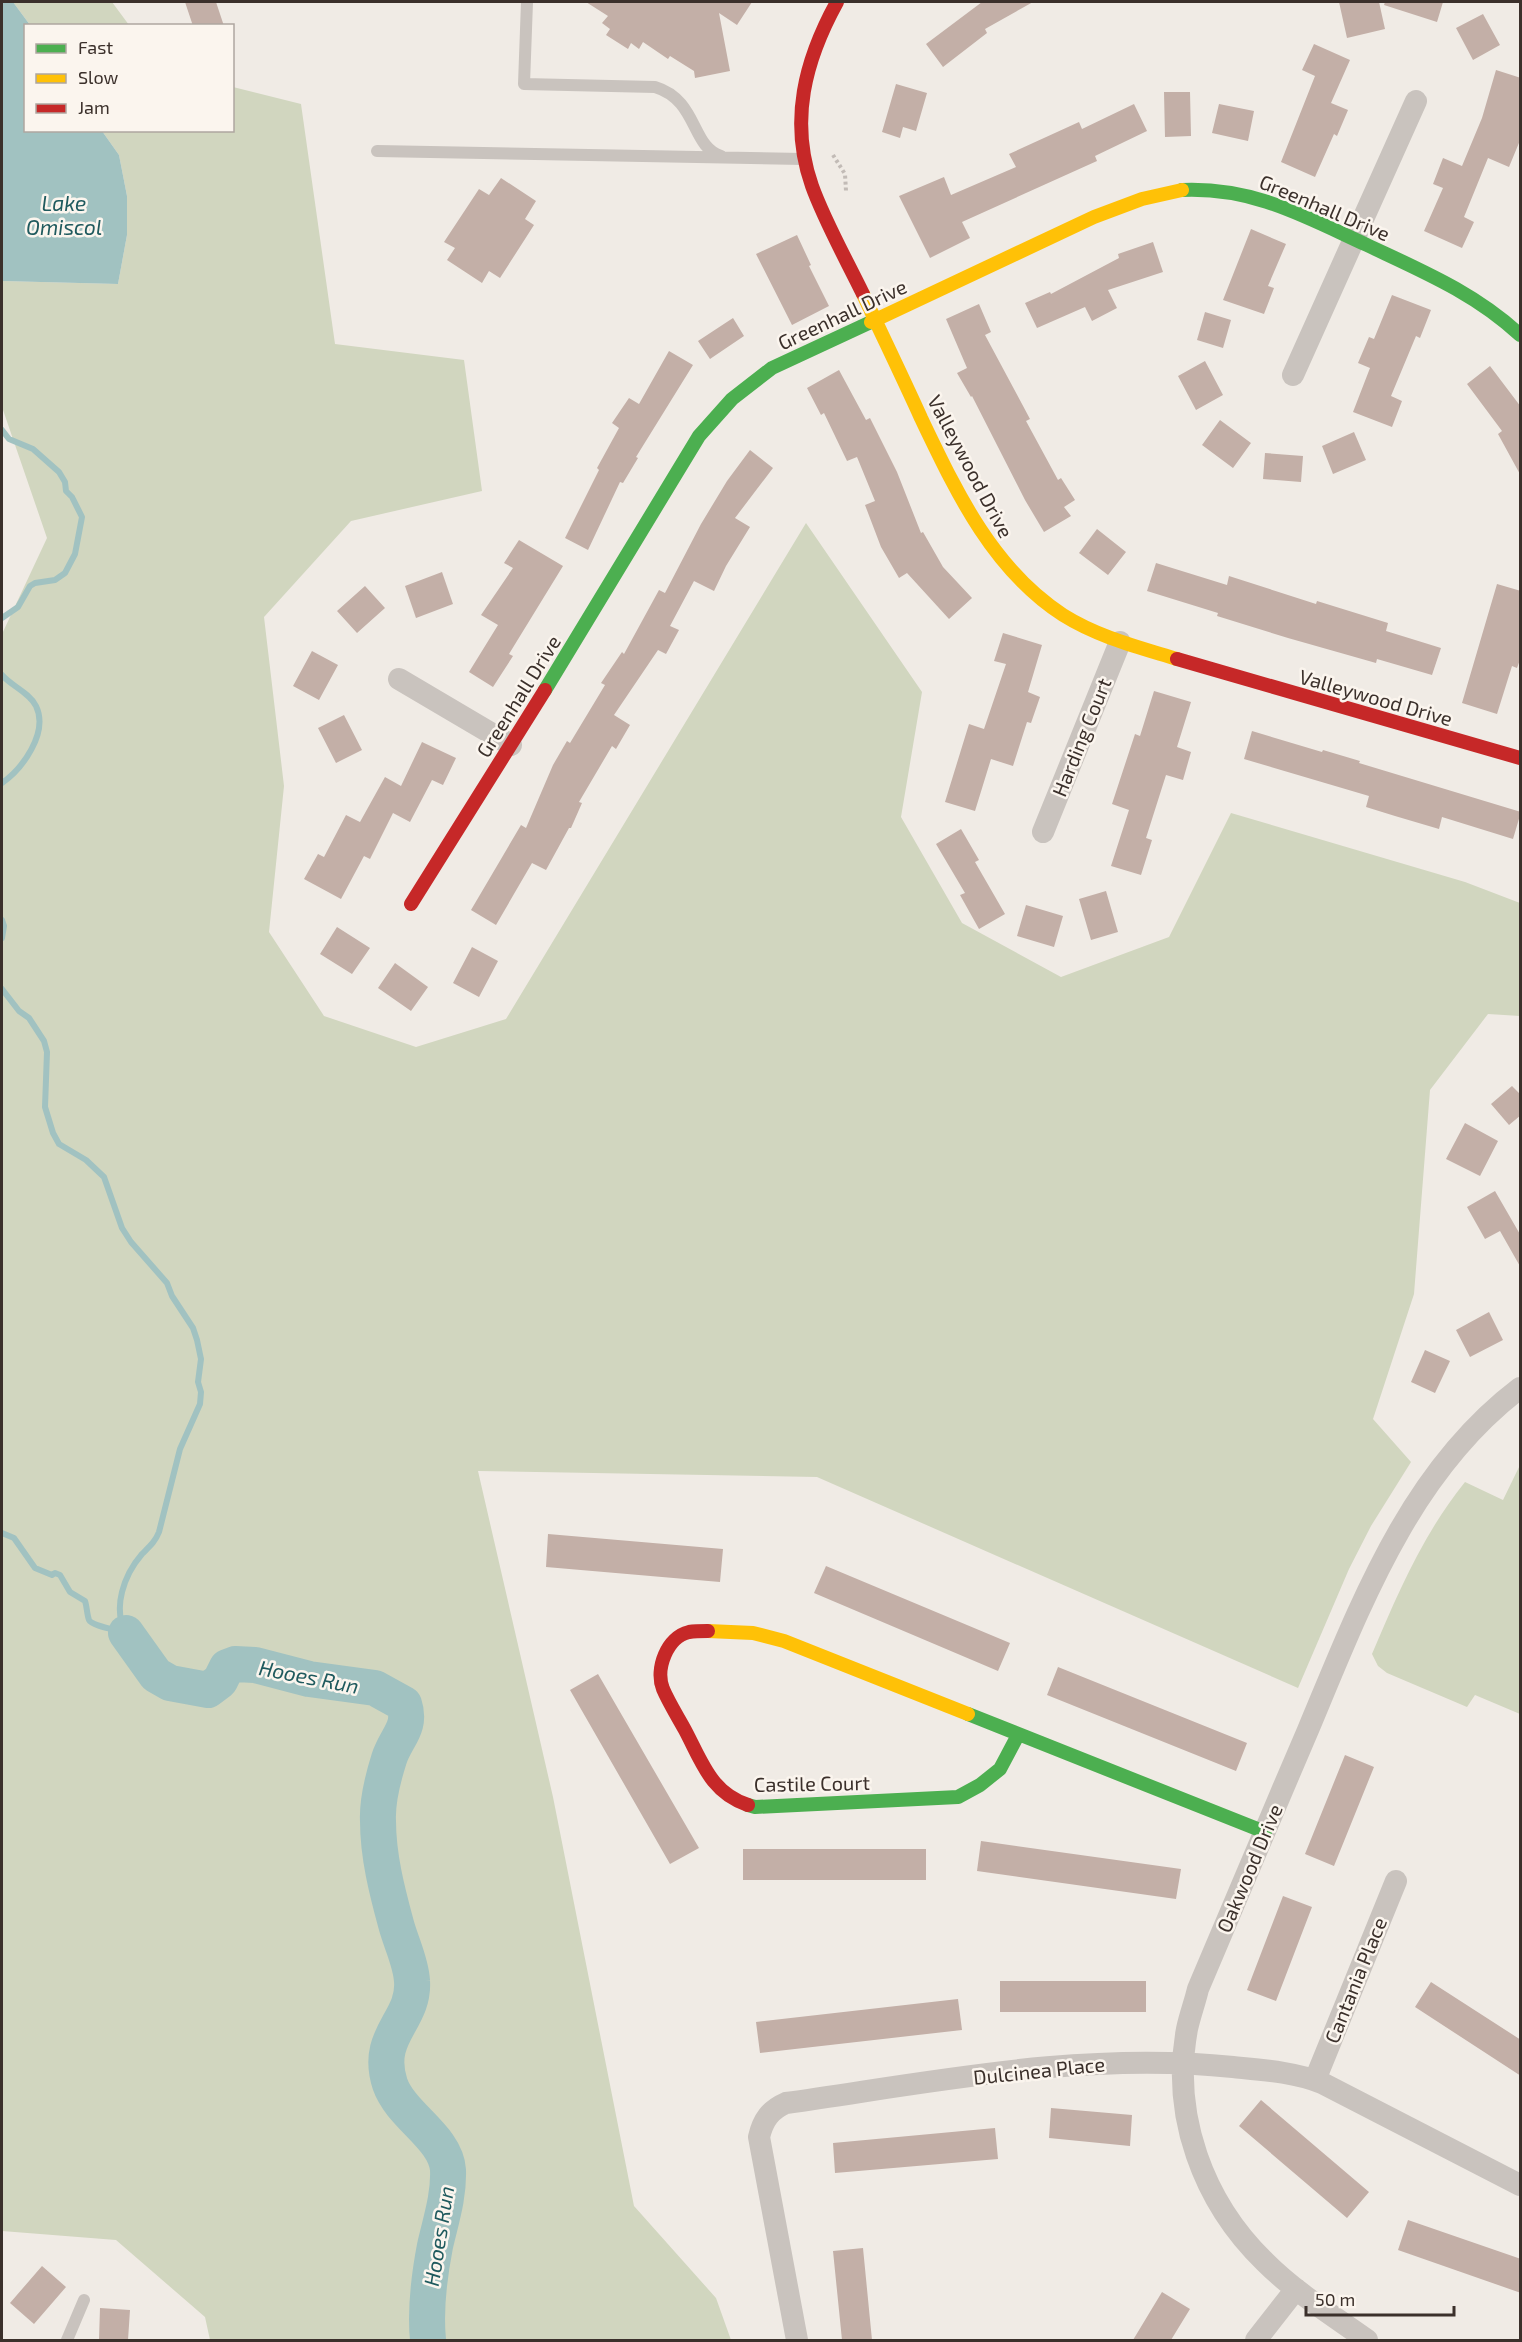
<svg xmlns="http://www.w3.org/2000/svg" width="1522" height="2342" viewBox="0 0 1522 2342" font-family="'Exo 2',sans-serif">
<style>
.green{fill:#d1d6bf}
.water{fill:#a1c2c1}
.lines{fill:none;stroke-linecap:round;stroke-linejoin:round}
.stream{stroke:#a1c2c1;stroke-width:6}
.river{stroke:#a1c2c1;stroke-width:36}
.building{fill:#c3afa7}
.path{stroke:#c2bbb6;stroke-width:4;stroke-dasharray:3 3;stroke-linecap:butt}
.lane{stroke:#c9c3be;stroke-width:12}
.street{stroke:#c9c3be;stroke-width:22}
.fast{stroke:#4caf50;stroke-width:14}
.slow{stroke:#ffc107;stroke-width:14}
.jam{stroke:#c62828;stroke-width:14}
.labels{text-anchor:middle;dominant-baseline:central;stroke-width:5;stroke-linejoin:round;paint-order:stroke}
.street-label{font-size:20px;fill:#3b302b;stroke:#fbf5ee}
.water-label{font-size:21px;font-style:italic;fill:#1f5a5e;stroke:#fbf5ee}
</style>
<rect width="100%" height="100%" fill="#f0ebe5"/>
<path class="green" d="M13,2H112L129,25H30Z
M233,87L301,104L335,344L464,360L482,491L351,521L264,617L284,786L269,932L324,1016L416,1047L506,1019L806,523L922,692L901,817L962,923L1061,977L1169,937L1231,813L1465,882L1520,903V1016L1488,1014L1430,1090L1414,1294L1373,1419L1411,1462L1371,1526L1349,1569L1298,1688L817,1477L478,1471L553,1797L634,2206L716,2298L731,2340H210L205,2317L116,2240L2,2231V634L47,538L2,407V281L118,284L127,235V196L119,155L102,131L232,130Z
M1520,1465V1714L1475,1695L1467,1707L1387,1673L1378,1666L1372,1654C1398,1593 1423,1534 1465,1482L1503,1500Z"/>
<path class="water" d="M2,2H13L30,25L26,26V130L102,131L119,155L127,196V235L118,284L2,281Z"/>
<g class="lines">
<path class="stream" d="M2,430L9,439L33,449L59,472L65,482L66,491L72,497L82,517L75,554L65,573L55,580L35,583L30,586L18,607L2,618
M2,675C11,686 29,692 36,706C49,733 22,769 2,783
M2,920L4,926L2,938
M2,989L19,1011L29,1018L44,1041L47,1052L45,1107L53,1133L59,1144L86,1160L104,1177L122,1228L131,1242L167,1283L172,1296L193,1328L197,1340L201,1359L198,1382L201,1392L200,1404L180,1449L159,1532C155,1542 150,1546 142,1554C124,1575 112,1608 126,1633
M2,1533L14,1538L35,1568L52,1575L55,1573L60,1575L70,1592L85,1601C87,1607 87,1615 89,1620C92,1626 118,1630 126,1633"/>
<path class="river" d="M126,1633L156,1675L170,1683L208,1690L220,1681L227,1667L235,1664L255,1665L309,1679L375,1688L404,1704C412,1728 396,1737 389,1759C383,1778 377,1801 378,1821C378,1856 387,1891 396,1924C401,1943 411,1962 412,1981C415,2021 374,2035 390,2084C401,2116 446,2137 448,2170C449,2196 441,2220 435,2246C429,2277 425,2309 428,2340"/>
</g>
<path class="building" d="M185,2H216L224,26H193Z
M586,2H752L737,25L719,13L730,71L695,78L694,71L670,56L668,59L643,42L639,49L631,43L628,49L606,35L610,29L602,23L608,16Z
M982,2H1033L985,29L987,33L943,67L926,44Z
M1339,2H1379L1385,29L1347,38Z
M1385,2H1443L1437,22L1384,5Z
M1483,14L1500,45L1473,60L1456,28Z
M1314,44L1350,60L1331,103L1348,110L1337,136L1334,134L1315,177L1281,162L1315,76L1302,70Z
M1496,70L1521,78V138L1509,167L1488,158L1464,217L1474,222L1462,248L1424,231L1443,188L1433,184L1443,158L1462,166L1482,118Z
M896,84L927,93L916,131L903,127L900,138L882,132Z
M1164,92H1190L1191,136L1165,137Z
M1134,104L1147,131L1095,156L1097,161L962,222L970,238L930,258L899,196L944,177L951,195L1016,167L1009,154L1079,122L1082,129Z
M1219,104L1254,111L1248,141L1212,133Z
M501,178L536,201L525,219L534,225L500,278L489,271L482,283L447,260L455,248L444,242L479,189L489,195Z
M1251,229L1286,244L1268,286L1274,288L1264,314L1223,300Z
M797,235L811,265L809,266L829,306L792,325L756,254Z
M1153,242L1163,272L1108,290L1117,308L1092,321L1085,307L1037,328L1025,303L1050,292L1051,294L1119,258L1118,254Z
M1392,295L1431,310L1420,338L1416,336L1391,396L1402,401L1392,427L1353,412L1370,368L1358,363L1369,337L1374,339Z
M979,304L991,332L985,335L1030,419L1026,421L1058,480L1061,478L1075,500L1064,507L1071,516L1044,532L1025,500L972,396L971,397L957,373L967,368L946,319Z
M1205,312L1231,320L1223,348L1197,340Z
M733,318L744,336L710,359L698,341Z
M669,351L693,365L636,457L638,458L623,483L620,482L588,550L565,538L599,470L597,468L619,428L612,423L629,398L639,404Z
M1205,361L1223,395L1196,410L1178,376Z
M1490,366L1521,407V476L1498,434L1502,431L1467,384Z
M839,370L866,420L870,418L897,472L921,533L923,532L943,567L972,598L949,619L907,573L899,578L881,547L865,505L875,501L857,457L847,461L824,413L821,415L807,388Z
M1220,420L1251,443L1233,468L1202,445Z
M1354,432L1366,460L1333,474L1322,446Z
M750,450L773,468L735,518L750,527L726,566L714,591L694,581L670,626L679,630L666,654L658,650L614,715L630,725L616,749L612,746L579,802L582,803L571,828H569L546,870L532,863L496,925L471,910L521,825L526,828L553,765L567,741L570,743L605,685L601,683L622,652L624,654L659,590L665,593L701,524L727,481Z
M1265,453L1303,456L1301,482L1263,479Z
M1097,529L1126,552L1108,575L1079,553Z
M519,540L563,566L509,654L513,656L493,687L469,672L498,625L481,615L513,568L504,563Z
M1156,563L1227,585L1229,576L1316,604L1317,601L1388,623L1386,631L1441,648L1432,675L1377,659L1376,663L1288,638L1217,616L1218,613L1147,591Z
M442,572L453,604L416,618L405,586Z
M1497,584L1521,591V657L1517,668L1512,666L1497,714L1462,703Z
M365,586L385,608L357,633L337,611Z
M1003,633L1042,645L1028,692L1040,697L1031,723L1027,722L1013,766L991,759L975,811L945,802L969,724L984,729L1006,664L994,661Z
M312,651L338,665L319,700L293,686Z
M1154,691L1191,702L1177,747L1191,752L1183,780L1166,775L1146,838L1152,840L1141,875L1111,866L1129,810L1112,804L1135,734L1140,736Z
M344,715L362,750L336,763L318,728Z
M1252,731L1322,752L1323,750L1360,761L1359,763L1521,812L1513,839L1442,817L1439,829L1395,816L1366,807L1369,796L1244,759Z
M422,742L456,758L443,785L432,780L410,822L393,813L370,859L364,856L341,899L304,879L318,854L324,857L346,815L360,822L385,777L401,786Z
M961,829L979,860L975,862L1005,914L979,929L960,895L965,893L936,844Z
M1106,891L1118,932L1091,940L1079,899Z
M1026,905L1063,916L1054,947L1017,936Z
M337,927L370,948L352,974L320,954Z
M472,947L498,961L479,997L453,983Z
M395,963L428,987L411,1011L378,988Z
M1512,1086L1521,1095V1115L1509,1125L1491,1104Z
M1465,1123L1498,1141L1480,1176L1446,1159Z
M1495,1191L1521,1236V1268L1500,1231L1485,1239L1467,1207Z
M1489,1312L1503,1340L1470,1357L1456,1330Z
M1425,1350L1450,1361L1435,1393L1411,1382Z
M548,1534L723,1549L720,1582L546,1567Z
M826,1566L1010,1643L998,1671L814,1593Z
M1058,1667L1247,1743L1236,1771L1047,1695Z
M598,1674L699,1848L670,1864L570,1690Z
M1345,1755L1374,1767L1334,1866L1305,1854Z
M981,1841L1181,1869L1176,1899L977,1871Z
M743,1849H926V1880H743Z
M1283,1896L1312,1907L1276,2001L1247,1990Z
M1000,1981H1146V2012H1000Z
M1431,1982L1521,2040V2076L1415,2007Z
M958,1999L962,2030L760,2053L756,2022Z
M1261,2100L1369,2192L1347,2218L1239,2126Z
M1051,2108L1132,2115L1130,2146L1049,2138Z
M995,2128L998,2159L835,2173L833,2143Z
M1408,2220L1521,2259V2293L1398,2250Z
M863,2248L872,2340H842L833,2251Z
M42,2266L66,2287L34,2324L10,2303Z
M1162,2292L1190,2309L1171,2340H1133Z
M100,2308L130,2310L128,2340H99Z"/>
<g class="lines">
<path class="path" d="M833,155L845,174L846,191"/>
<path class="lane" d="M527,2L524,84L655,87C698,100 691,147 721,156
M377,151L803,159
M67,2340L84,2300"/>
<path class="street" d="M1293,375L1416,101
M399,679L511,745
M1043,832L1120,642
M1315,2080L1396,1881
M797,2340L759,2137C763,2120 770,2110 786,2103C934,2082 1083,2051 1233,2067C1263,2070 1294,2072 1322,2083L1520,2185
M1256,2340L1296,2289
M1367,2340C1332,2315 1295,2292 1265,2262C1203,2202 1171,2115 1187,2029C1190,2015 1195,2002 1198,1989C1235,1902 1271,1816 1308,1730C1360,1606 1409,1472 1520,1388"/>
<path class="fast" d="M1182,190C1254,187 1304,216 1367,245C1422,271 1475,293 1520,335
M545,690L699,436L732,399L772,368L871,322
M968,1714L1265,1832
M748,1805L755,1807L958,1797L980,1785L1000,1769L1018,1735"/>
<path class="slow" d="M863,294C882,335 902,376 921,418C956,491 992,569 1063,615C1098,637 1138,647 1177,659
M871,322L1094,217L1142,199L1182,190
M708,1631L753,1633L784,1641L968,1714"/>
<path class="jam" d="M837,2C805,60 789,121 812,186C825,222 846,259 863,294
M1177,659L1520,758
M411,904L545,690
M708,1631C702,1631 695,1631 689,1632C667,1637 655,1669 663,1689C669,1703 678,1717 685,1730C702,1762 711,1793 748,1805"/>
</g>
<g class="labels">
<g class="street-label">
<text transform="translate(1325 207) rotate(23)">Greenhall Drive</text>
<text transform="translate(842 314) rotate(-25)">Greenhall Drive</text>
<text transform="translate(971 466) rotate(62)">Valleywood Drive</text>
<text transform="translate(518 696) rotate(-58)">Greenhall Drive</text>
<text transform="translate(1376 697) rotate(16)">Valleywood Drive</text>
<text transform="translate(1081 737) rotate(-68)">Harding Court</text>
<text transform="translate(812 1783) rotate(-1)">Castile Court</text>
<text transform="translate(1249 1868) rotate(-67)">Oakwood Drive</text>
<text transform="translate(1355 1980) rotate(-68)">Cantania Place</text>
<text transform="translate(1039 2070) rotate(-6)">Dulcinea Place</text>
</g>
<g class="water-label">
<text x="64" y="202">Lake<tspan x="64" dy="24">Omiscol</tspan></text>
<text transform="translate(309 1676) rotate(11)">Hooes Run</text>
<text transform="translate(438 2236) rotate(-81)">Hooes Run</text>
</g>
</g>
<rect width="1522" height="2342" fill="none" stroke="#3b302b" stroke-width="6"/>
<rect x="24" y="24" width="210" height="108" fill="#fbf5ee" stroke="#aea6a0" stroke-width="1.5"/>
<rect x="36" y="44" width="30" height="9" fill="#4caf50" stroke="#aea6a0" stroke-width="1.5"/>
<text x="78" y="54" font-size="18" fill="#3b302b">Fast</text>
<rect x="36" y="74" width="30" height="9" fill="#ffc107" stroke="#aea6a0" stroke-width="1.5"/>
<text x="78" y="84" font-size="18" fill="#3b302b">Slow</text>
<rect x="36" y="104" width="30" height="9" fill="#c62828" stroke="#aea6a0" stroke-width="1.5"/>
<text x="78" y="114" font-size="18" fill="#3b302b">Jam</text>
<path d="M1306 2306v9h148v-9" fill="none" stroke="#3b302b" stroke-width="3"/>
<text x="1315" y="2306" font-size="18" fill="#3b302b" stroke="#fbf5ee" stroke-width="4.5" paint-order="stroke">50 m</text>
</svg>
